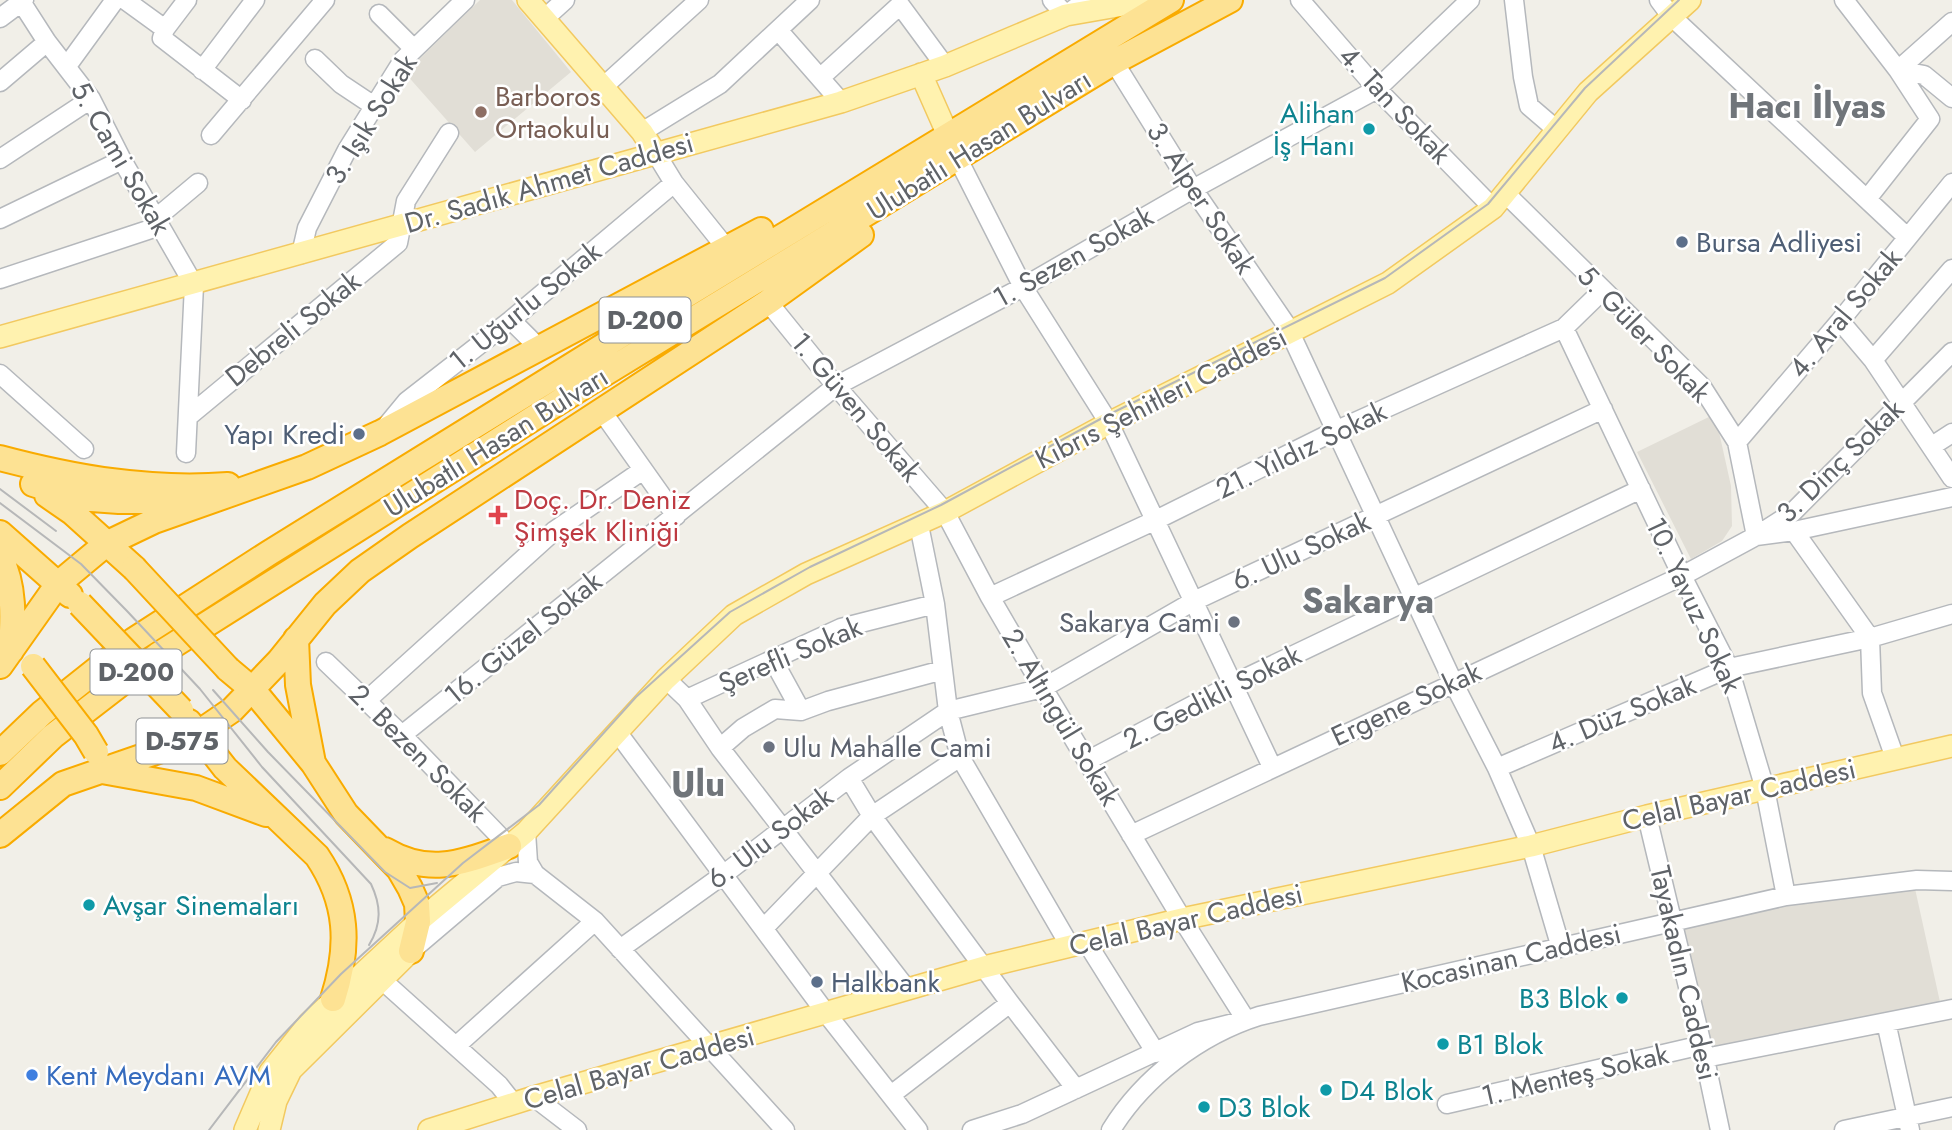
<svg xmlns="http://www.w3.org/2000/svg" width="1952" height="1130" viewBox="0 0 1952 1130" font-family="Jost,sans-serif">
<style>
.education{fill:#e1ded6}
.lines{fill:none;stroke-linecap:round;stroke-linejoin:round}
.minor-casing{stroke:#b5b8bc;stroke-width:21}
.major-casing{stroke:#f2c960;stroke-width:24}
.highway-casing{stroke:#f9ab00;stroke-width:28}
.minor{stroke:#fff;stroke-width:18}
.major{stroke:#fff2af;stroke-width:21}
.highway{stroke:#fde293;stroke-width:24}
.tram{stroke:#b6b7b8;stroke-width:2}
.highway-bridge-casing{stroke:#f9ab00;stroke-width:28;stroke-linecap:butt}
.highway-bridge{stroke:#fde293;stroke-width:24}
.education-dot{fill:#8d6e63;stroke:#fff;stroke-width:2.5}
.culture-dot{fill:#0f9aa8;stroke:#fff;stroke-width:2.5}
.service-dot{fill:#5c6f8a;stroke:#fff;stroke-width:2.5}
.health-dot{fill:#e0444e;stroke:#fff;stroke-width:2.5}
.worship-dot{fill:#6b7280;stroke:#fff;stroke-width:2.5}
.shop-dot{fill:#3f7fe0;stroke:#fff;stroke-width:2.5}
.labels{text-anchor:middle;dominant-baseline:central;stroke-width:5;stroke-linejoin:round;paint-order:stroke}
.shield{fill:#fff;stroke:#8f9295;stroke-width:2}
.shield-label{font-size:26px;font-weight:bold;fill:#5f6368}
.education-label{font-size:28px;fill:#785e54;stroke:#fff;text-anchor:start}
.street-label{font-size:28px;fill:#5f6368;stroke:#fff}
.culture-label{font-size:28px;fill:#0d838f;stroke:#fff;text-anchor:start}
.service-label{font-size:28px;fill:#4e5e75;stroke:#fff;text-anchor:start}
.health-label{font-size:28px;fill:#be3a42;stroke:#fff;text-anchor:start}
.worship-label{font-size:28px;fill:#5b616d;stroke:#fff;text-anchor:end}
.shop-label{font-size:28px;fill:#366cbe;stroke:#fff;text-anchor:start}
.district-label{font-size:35px;font-weight:bold;fill:#70757a;stroke:#fff}
</style>
<rect width="100%" height="100%" fill="#f1efe8"/>
<path class="education" d="M480,0H512L571,72L475,152L405,73Z
M1715,414L1731,486L1732,526L1722,541L1691,559L1637,452Z
M1914,884L1940,1002L1713,1049L1684,928L1774,902Z"/>
<g class="lines">
<defs>
<path id="minor" d="M20,0L47,42L91,99L122,160L194,285L186,453
M125,0L165,29
M187,0L165,29L162,38L242,100
M1052,0L1066,15L1086,0
M1300,0L1377,89L1493,208
M1514,0L1523,77L1529,106L1557,130
M1659,0L1671,16L1907,237
M1844,0L1898,70L1924,75L1952,98
M379,14L414,49
M0,18L24,0
M544,19L565,0
M778,30L841,102
M315,59L341,84L374,106
M1114,62L1193,189L1287,326L1453,682L1497,768L1531,846L1561,948
M67,66L115,0
M202,70L255,0
M820,78L900,5L945,66
M0,82L47,42
M603,87L699,0
M642,132L720,84L810,0
M211,135L325,0
M655,152L674,183L727,249
M0,159L91,99
M958,159L1023,287L1109,423L1272,767
M1505,193L1702,387L1737,442L1756,536L1794,531L1952,497
M1867,199L1930,119L1898,70L1952,22
M0,219L122,160
M155,219L198,183
M301,254L307,228L347,150L403,60L465,0
M0,279L160,226
M768,302L836,386L945,512L990,597L1043,688L1182,919L1246,1020L1198,1032L1022,1114L972,1130
M511,320L540,349
M1840,321L1873,360L1952,478
M1564,328L1682,576L1729,668L1765,789L1786,896
M1873,360L1952,269
M0,374L84,449
M601,410L676,516
M189,416L398,243L406,201L449,133
M388,424L407,401L511,320L674,183
M1737,442L1840,321L1952,183
M1932,446L1952,433
M919,525L935,604L948,711L960,757L1070,946
M1794,531L1870,638L1872,693L1895,758
M990,597L1156,520L1335,431L1564,328L1603,290
M773,660L801,711
M326,662L402,735L509,846
M666,679L687,699L720,748L906,988
M687,699L841,628L935,604
M366,701L554,531L643,470
M618,733L826,1013L918,1130
M402,735L836,386L1023,287L1193,189L1377,89L1470,0
M720,748L743,728L775,709L801,711L828,701L943,670
M1087,761L1233,684L1641,489
M1497,768L1729,668L1870,638L1952,614
M849,778L872,816L1010,1003L1076,1089
M1647,816L1702,1045L1720,1130
M526,832L528,862L535,874L595,921L785,1130
M1131,835L1682,576L1756,536L1792,513L1952,352
M764,928L872,816L960,757
M1087,943L1156,1053
M620,949L723,875L849,778L948,711L1043,688L1194,601L1603,409
M411,951L498,877L516,872L535,874
M382,980L499,1085L514,1104
M1886,1022L1910,1130
M456,1046L595,921
M1705,1058L1952,1009
M891,1095L1010,1003
M534,1097L577,1130
M1447,1104L1702,1045
M1111,1130C1143,1078 1199,1035 1259,1016L1786,896L1917,880L1952,881
M1844,1130L1952,1107"/>
<path id="major" d="M528,0L642,132L655,152
M921,74L944,126
M0,337L841,102L945,66L1066,15L1152,0
M245,1130L270,1072L309,1023L418,922L526,832L666,679L734,615L806,574L945,512L1109,423L1388,283L1493,208L1588,92L1690,0
M269,1130L276,1101L291,1070L411,951
M429,1130L534,1097L984,967L1182,919L1531,846L1647,816L1952,746"/>
<path id="highway" d="M0,458C75,478 150,491 228,485
M33,484L78,498L119,501H172
M47,495L73,513L134,568
M0,533L70,595
M0,556C15,586 13,619 11,651
M296,639L298,685L313,763L346,814L399,869L410,888L417,904L418,922L411,951
M0,666L58,584L106,544L154,521L307,467L380,433L761,230
M228,669L253,690L313,763
M189,722L225,768L317,856C348,902 350,946 333,999
M0,753L42,713L134,640L269,553L655,314L1171,0
M102,771L196,788L266,814
M0,787L53,736L158,655L589,383L1114,62L1230,0
M0,835L63,784L170,747L197,734L232,710L279,661L325,604L360,571L410,536L768,302L861,235
M385,850C431,877 463,862 509,846"/>
</defs>
<use href="#minor" class="minor-casing"/>
<use href="#major" class="major-casing"/>
<use href="#highway" class="highway-casing"/>
<use href="#minor" class="minor"/>
<use href="#major" class="major"/>
<use href="#highway" class="highway"/>
<path class="tram" d="M0,489L56,531
M0,503L81,564L127,611L200,689L262,767L371,884C381,905 382,924 369,945
M213,690L268,752L385,872L410,888L437,883
M209,1130L276,1042L341,974L463,863L539,805L636,697L730,612L810,567L941,505L1106,416L1385,278L1488,204L1585,88L1679,0"/>
<defs>
<path id="highway-bridge" d="M134,568L228,669
M80,604L181,710
M33,666L86,735L96,752"/>
</defs>
<use href="#highway-bridge" class="highway-bridge-casing"/>
<use href="#highway-bridge" class="highway-bridge"/>
</g>
<circle class="education-dot" cx="481" cy="112" r="7"/>
<g class="culture-dot">
<circle cx="1369" cy="129" r="7"/>
<circle cx="89" cy="905" r="7"/>
<circle cx="1622" cy="998" r="7"/>
<circle cx="1443" cy="1044" r="7"/>
<circle cx="1326" cy="1090" r="7"/>
<circle cx="1204" cy="1107" r="7"/>
</g>
<g class="service-dot">
<circle cx="1682" cy="242" r="7"/>
<circle cx="359" cy="434" r="7"/>
<circle cx="817" cy="982" r="7"/>
</g>
<path class="health-dot" d="M494.5 504.5h7v7h7v7h-7v7h-7v-7h-7v-7h7z"/>
<g class="worship-dot">
<circle cx="1234" cy="622" r="7"/>
<circle cx="769" cy="747" r="7"/>
</g>
<circle class="shop-dot" cx="32" cy="1075" r="7"/>
<g class="labels">
<g class="shield">
<rect x="599.5" y="297.5" width="91" height="45" rx="5"/>
<rect x="90.5" y="649.5" width="91" height="45" rx="5"/>
<rect x="136.5" y="718.5" width="91" height="45" rx="5"/>
</g>
<g class="shield-label">
<text x="645" y="320">D-200</text>
<text x="136" y="672">D-200</text>
<text x="182" y="741">D-575</text>
</g>
<g class="education-label">
<text x="495" y="96">Barboros<tspan x="495" dy="32">Ortaokulu</tspan></text>
</g>
<g class="street-label">
<text transform="translate(1395 105) rotate(47)">4. Tan Sokak</text>
<text transform="translate(371 119) rotate(-58)">3. Işık Sokak</text>
<text transform="translate(979 145) rotate(-32)">Ulubatlı Hasan Bulvarı</text>
<text transform="translate(121 158) rotate(60)">5. Cami Sokak</text>
<text transform="translate(549 183) rotate(-16)">Dr. Sadık Ahmet Caddesi</text>
<text transform="translate(1201 198) rotate(57)">3. Alper Sokak</text>
<text transform="translate(1073 257) rotate(-29)">1. Sezen Sokak</text>
<text transform="translate(525 306) rotate(-39)">1. Uğurlu Sokak</text>
<text transform="translate(1845 313) rotate(-50)">4. Aral Sokak</text>
<text transform="translate(293 329) rotate(-39)">Debreli Sokak</text>
<text transform="translate(1644 334) rotate(46)">5. Güler Sokak</text>
<text transform="translate(1161 398) rotate(-27)">Kıbrıs Şehitleri Caddesi</text>
<text transform="translate(856 407) rotate(50)">1. Güven Sokak</text>
<text transform="translate(496 442) rotate(-32)">Ulubatlı Hasan Bulvarı</text>
<text transform="translate(1301 450) rotate(-26)">21. Yıldız Sokak</text>
<text transform="translate(1840 461) rotate(-44)">3. Dinç Sokak</text>
<text transform="translate(1301 551) rotate(-25)">6. Ulu Sokak</text>
<text transform="translate(1694 605) rotate(65)">10. Yavuz Sokak</text>
<text transform="translate(523 638) rotate(-39)">16. Güzel Sokak</text>
<text transform="translate(790 655) rotate(-23)">Şerefli Sokak</text>
<text transform="translate(1212 697) rotate(-27)">2. Gedikli Sokak</text>
<text transform="translate(1406 704) rotate(-25)">Ergene Sokak</text>
<text transform="translate(1622 714) rotate(-23)">4. Düz Sokak</text>
<text transform="translate(1061 717) rotate(59)">2. Altıngül Sokak</text>
<text transform="translate(418 753) rotate(45)">2. Bezen Sokak</text>
<text transform="translate(1739 795) rotate(-13)">Celal Bayar Caddesi</text>
<text transform="translate(770 838) rotate(-37)">6. Ulu Sokak</text>
<text transform="translate(1186 920) rotate(-13)">Celal Bayar Caddesi</text>
<text transform="translate(1511 958) rotate(-13)">Kocasinan Caddesi</text>
<text transform="translate(1684 973) rotate(77)">Tayakadın Caddesi</text>
<text transform="translate(639 1068) rotate(-16)">Celal Bayar Caddesi</text>
<text transform="translate(1575 1075) rotate(-13)">1. Menteş Sokak</text>
</g>
<g class="culture-label">
<text x="1355" y="113" text-anchor="end">Alihan<tspan x="1355" dy="32">İş Hanı</tspan></text>
<text x="103" y="905">Avşar Sinemaları</text>
<text x="1608" y="998" text-anchor="end">B3 Blok</text>
<text x="1457" y="1044">B1 Blok</text>
<text x="1340" y="1090">D4 Blok</text>
<text x="1218" y="1107">D3 Blok</text>
</g>
<g class="service-label">
<text x="1696" y="242">Bursa Adliyesi</text>
<text x="345" y="434" text-anchor="end">Yapı Kredi</text>
<text x="831" y="982">Halkbank</text>
</g>
<g class="health-label">
<text x="514" y="499">Doç. Dr. Deniz<tspan x="514" dy="32">Şimşek Kliniği</tspan></text>
</g>
<g class="worship-label">
<text x="1220" y="622">Sakarya Cami</text>
<text x="783" y="747" text-anchor="start">Ulu Mahalle Cami</text>
</g>
<g class="shop-label">
<text x="46" y="1075">Kent Meydanı AVM</text>
</g>
<g class="district-label">
<text x="1807" y="106">Hacı İlyas</text>
<text x="1368" y="601">Sakarya</text>
<text x="698" y="784">Ulu</text>
</g>
</g>
</svg>
